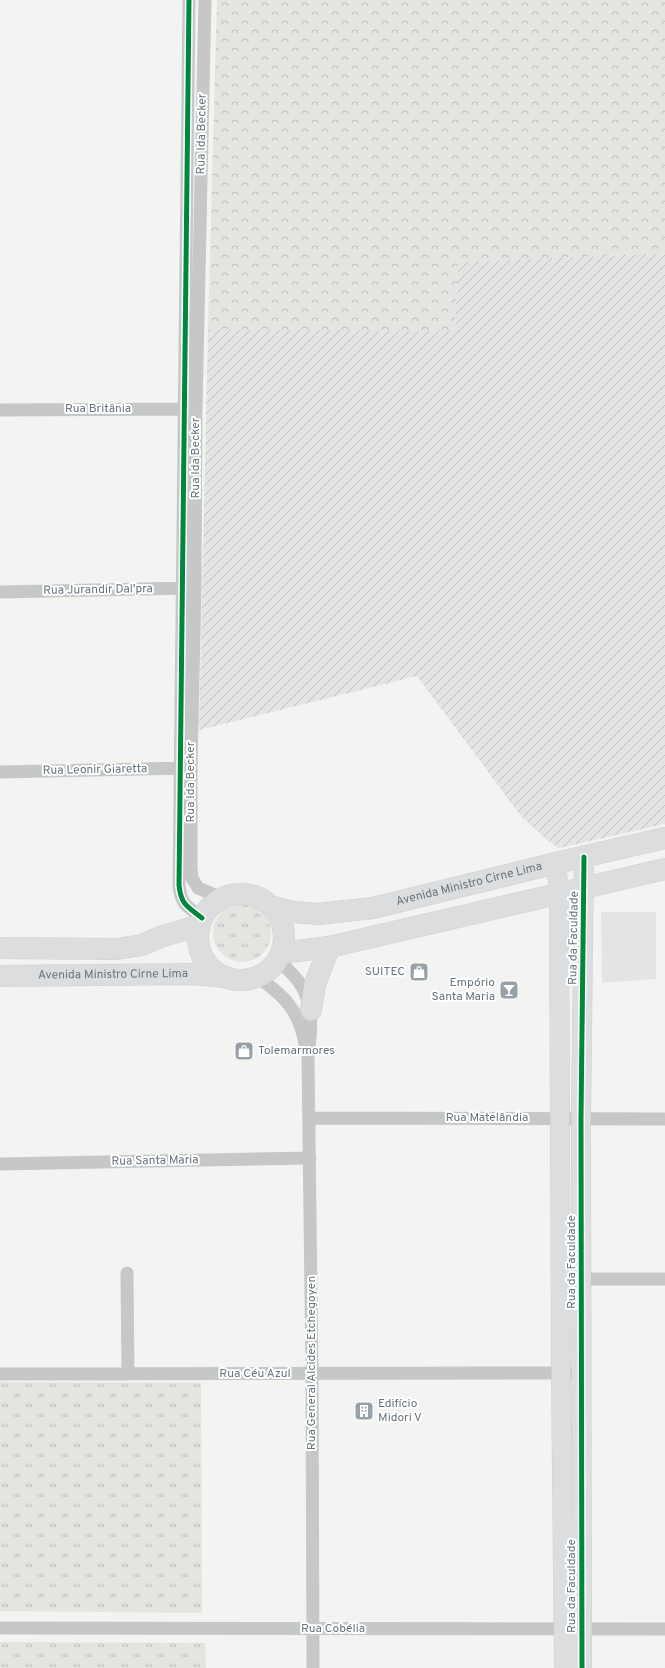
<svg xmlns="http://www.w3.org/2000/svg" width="665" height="1668" viewBox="0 0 665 1668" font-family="Overpass,sans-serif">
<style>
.built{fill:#e3e5e5}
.industrial{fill:url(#industrial-furrows)}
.grass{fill:url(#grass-tufts)}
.forest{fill:url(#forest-crowns)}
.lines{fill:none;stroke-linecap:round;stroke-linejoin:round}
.secondary-casing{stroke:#cfd0d0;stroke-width:20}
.primary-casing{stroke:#cfd0d0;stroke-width:22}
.street{stroke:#c6c8c8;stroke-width:13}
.secondary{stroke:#dcddde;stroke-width:19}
.primary{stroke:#dcddde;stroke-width:21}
.cycleway-casing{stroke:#fff;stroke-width:8}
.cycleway{stroke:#00873e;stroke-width:5}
.labels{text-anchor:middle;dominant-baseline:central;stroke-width:4;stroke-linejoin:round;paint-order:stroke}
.street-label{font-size:12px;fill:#67757f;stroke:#fff}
.poi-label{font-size:12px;fill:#67757f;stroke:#fff;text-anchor:end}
</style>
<defs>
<pattern id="industrial-furrows" width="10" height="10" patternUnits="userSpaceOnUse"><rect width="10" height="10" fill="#e3e5e5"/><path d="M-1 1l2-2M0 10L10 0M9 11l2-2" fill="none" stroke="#bcbebf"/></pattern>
<pattern id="grass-tufts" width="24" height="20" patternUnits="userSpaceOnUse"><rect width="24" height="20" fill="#e2e5e0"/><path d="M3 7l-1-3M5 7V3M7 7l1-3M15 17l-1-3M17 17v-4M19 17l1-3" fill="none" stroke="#bbbebb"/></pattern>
<pattern id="forest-crowns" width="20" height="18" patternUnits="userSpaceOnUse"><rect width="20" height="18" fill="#e2e5e0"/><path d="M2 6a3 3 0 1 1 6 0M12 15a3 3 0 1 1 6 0" fill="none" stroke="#bbbebb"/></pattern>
</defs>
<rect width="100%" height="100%" fill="#f3f3f2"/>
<path class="built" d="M601,912H656V979L602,983Z"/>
<path class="industrial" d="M665,253V824L559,848L547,840L520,815L417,676L199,730L208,329L455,331L458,262Z"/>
<path class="grass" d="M213 933a29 29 0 1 1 58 0a29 29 0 1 1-58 0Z
M0,1382L201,1383L202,1613L0,1611Z
M0,1642L205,1643L206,1668H0Z"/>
<path class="forest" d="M217,0H665V253L458,262L455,331L208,329Z"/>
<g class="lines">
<defs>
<path id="secondary" d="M556,863L559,893L561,1373L564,1668
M582,1668L581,1119L584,857"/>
<g id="primary">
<circle cx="241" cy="937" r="43"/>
<path id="s1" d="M273,907L294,912L318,914L373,908L556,863L665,838"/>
<path d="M0,948L117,949L142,945L160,937L200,925"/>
<path d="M281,953L329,947L665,869"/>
<path id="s2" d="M0,976L193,974L226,977"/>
<path d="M311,1010L315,984L329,947"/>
</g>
</defs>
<use href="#secondary" class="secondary-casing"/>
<use href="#primary" class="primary-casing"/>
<path class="street" d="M189,0L179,885C181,905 187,906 202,918
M205,0L196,409L195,588L191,768V867L192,878L198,888L222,898
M0,410L192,409
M0,592L189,588
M0,772L188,768
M278,959C285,967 293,974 299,982C315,1004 311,1032 308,1057L312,1374L313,1668
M257,977C284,995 299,1010 305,1044
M309,1118L665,1119
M0,1164L310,1158
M127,1273L128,1374
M560,1279H665
M0,1374L568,1373
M0,1628L665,1629"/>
<use href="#secondary" class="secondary"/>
<use href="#primary" class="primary"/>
<defs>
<path id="cycleway" d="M189,0L179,885C181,905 187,906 202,918
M582,1668L581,1119L584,857"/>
</defs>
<use href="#cycleway" class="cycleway-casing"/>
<use href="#cycleway" class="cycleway"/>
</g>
<defs>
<symbol id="shop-square" viewBox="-11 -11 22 22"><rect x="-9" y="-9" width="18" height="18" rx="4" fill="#98a1a7" stroke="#fff"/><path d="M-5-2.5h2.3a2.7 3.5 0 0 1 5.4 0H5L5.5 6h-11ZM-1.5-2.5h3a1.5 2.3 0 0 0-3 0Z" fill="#fff"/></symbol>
<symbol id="bar-square" viewBox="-11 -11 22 22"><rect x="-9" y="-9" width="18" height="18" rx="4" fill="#98a1a7" stroke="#fff"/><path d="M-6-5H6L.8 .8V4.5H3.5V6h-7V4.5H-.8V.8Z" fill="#fff"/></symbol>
<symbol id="building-square" viewBox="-11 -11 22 22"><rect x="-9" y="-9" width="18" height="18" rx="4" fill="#98a1a7" stroke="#fff"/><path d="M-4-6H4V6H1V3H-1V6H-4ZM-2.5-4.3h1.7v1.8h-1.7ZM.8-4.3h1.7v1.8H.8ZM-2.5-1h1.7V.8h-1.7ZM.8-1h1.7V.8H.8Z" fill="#fff"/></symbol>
</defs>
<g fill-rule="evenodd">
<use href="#shop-square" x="408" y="961" width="22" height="22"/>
<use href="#bar-square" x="498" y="979" width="22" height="22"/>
<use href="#shop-square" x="233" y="1040" width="22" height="22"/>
<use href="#building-square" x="353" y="1400" width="22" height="22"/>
</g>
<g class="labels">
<g class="street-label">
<text transform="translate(202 134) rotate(-89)">Rua Ida Becker</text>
<text x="98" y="409">Rua Britânia</text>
<text transform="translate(196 458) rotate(-90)">Rua Ida Becker</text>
<text transform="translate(98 590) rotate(-1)">Rua Jurandir Dal'pra</text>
<text transform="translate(95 770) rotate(-1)">Rua Leonir Giaretta</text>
<text transform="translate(191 782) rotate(-90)">Rua Ida Becker</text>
<text stroke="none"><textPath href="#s1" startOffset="200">Avenida Ministro Cirne Lima</textPath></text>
<text transform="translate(574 938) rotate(-89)">Rua da Faculdade</text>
<text stroke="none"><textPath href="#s2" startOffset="113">Avenida Ministro Cirne Lima</textPath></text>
<text x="487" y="1118">Rua Matelândia</text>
<text transform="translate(155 1161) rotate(-1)">Rua Santa Maria</text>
<text transform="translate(572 1262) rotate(-90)">Rua da Faculdade</text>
<text transform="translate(312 1363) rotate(-90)">Rua General Alcides Etchegoyen</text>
<text x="255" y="1374">Rua Céu Azul</text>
<text transform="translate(572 1586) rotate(-90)">Rua da Faculdade</text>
<text x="333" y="1629">Rua Cobélia</text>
</g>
<g class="poi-label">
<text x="405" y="972">SUITEC</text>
<text x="495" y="983">Empório<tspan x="495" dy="14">Santa Maria</tspan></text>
<text x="258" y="1051" text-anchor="start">Tolemarmores</text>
<text x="378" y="1404" text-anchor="start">Edifício<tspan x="378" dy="14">Midori V</tspan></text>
</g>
</g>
</svg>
